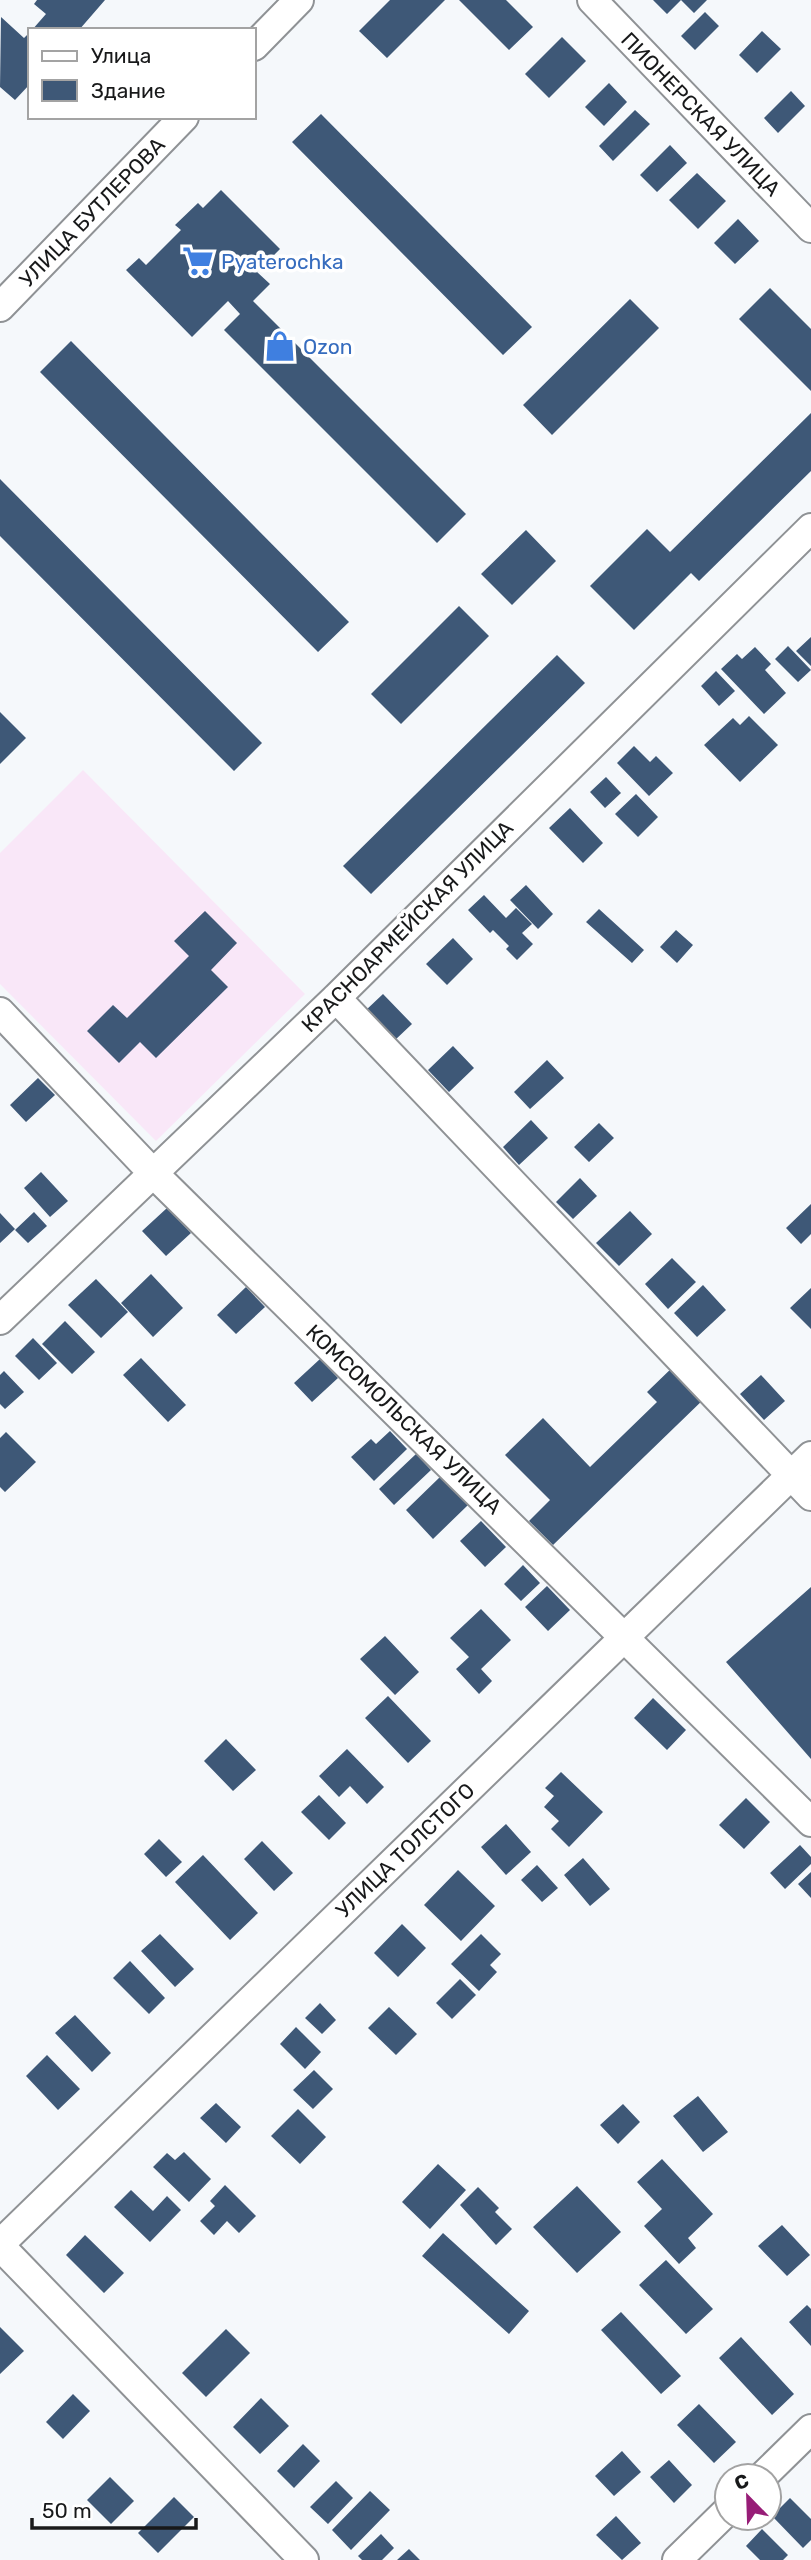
<svg xmlns="http://www.w3.org/2000/svg" width="811" height="2560" viewBox="0 0 811 2560" font-family="Rubik,sans-serif">
<style>
.education{fill:#f9e7f8}
.building{fill:#3e5877}
.lines{fill:none;stroke-linecap:round;stroke-linejoin:round}
.minor-casing{stroke:#8f9295;stroke-width:32}
.minor{stroke:#fff;stroke-width:28}
.labels{text-anchor:middle;dominant-baseline:central;stroke-width:7;stroke-linejoin:round;paint-order:stroke}
.street-label{font-size:21px;fill:#18191a;stroke:#fff}
.shop-label{font-size:21px;fill:#366cbe;stroke:#fff;text-anchor:start}
</style>
<rect width="100%" height="100%" fill="#f5f8fb"/>
<path class="education" d="M83,770L305,994L156,1141L0,984V853Z"/>
<path class="building" d="M37,0H105L79,30H32L46,14L34,4Z
M390,0H445L387,58L359,31Z
M459,0H506L533,27L509,50Z
M653,0H707L694,13L681,0L667,14Z
M705,12L719,26L695,50L681,36Z
M1,17L24,38L30,32V84L15,100L0,87Z
M762,31L781,49L757,73L739,55Z
M562,37L586,61L549,98L525,74Z
M609,83L627,102L604,126L585,107Z
M791,91L805,106L778,133L764,118Z
M635,110L650,124L613,161L599,146Z
M321,114L532,327L503,355L292,142Z
M670,145L687,163L657,192L640,175Z
M697,173L726,201L698,229L669,200Z
M221,190L280,249L257,272L270,284L253,301L466,514L437,543L224,330L240,314L228,301L192,337L126,270L139,258L146,265L181,230L175,225L198,203L203,208Z
M738,219L759,241L735,264L714,243Z
M770,288L811,329V391L739,319Z
M630,299L659,328L552,435L523,405Z
M71,341L349,622L318,652L40,372Z
M811,413V471L699,581L691,573L634,630L590,586L647,529L670,552Z
M0,479L262,743L234,771L0,536Z
M526,530L556,561L512,605L481,574Z
M459,606L489,636L401,724L371,694Z
M811,637V666L796,651Z
M788,646L811,670L798,682L775,659Z
M755,647L771,664L765,670L786,693L764,714L721,669L737,654L742,659Z
M557,655L585,683L371,894L343,866Z
M716,671L735,691L719,706L701,686Z
M0,712L26,738L0,764Z
M749,716L778,745L740,782L704,745L733,718L740,725Z
M634,746L650,762L656,756L673,773L649,796L617,763Z
M606,777L621,793L605,808L590,792Z
M636,794L658,817L638,837L615,814Z
M570,808L603,843L583,863L549,828Z
M526,885L553,914L538,929L510,900Z
M484,895L506,918L516,908L532,924L522,933L533,944L517,960L506,949L509,946L493,930L490,933L468,910Z
M599,909L644,950L632,963L586,922Z
M205,911L237,943L211,970L228,987L156,1058L140,1042L119,1063L87,1031L113,1005L127,1018L189,956L174,941Z
M676,930L693,945L677,963L660,947Z
M453,938L473,959L447,985L426,964Z
M383,994L412,1024L394,1041L365,1011Z
M453,1046L474,1068L449,1092L428,1070Z
M547,1060L564,1078L530,1109L514,1092Z
M38,1078L55,1095L26,1122L10,1105Z
M531,1120L548,1138L519,1165L503,1147Z
M599,1123L614,1138L589,1162L574,1147Z
M41,1172L68,1201L50,1217L24,1188Z
M580,1178L597,1196L573,1219L556,1202Z
M811,1204V1234L801,1244L786,1228Z
M167,1208L191,1233L166,1256L142,1231Z
M630,1211L652,1234L619,1266L596,1243Z
M34,1212L47,1226L28,1243L15,1230Z
M0,1213L15,1229L0,1243Z
M672,1258L696,1282L668,1309L645,1284Z
M151,1274L183,1308L153,1337L121,1303Z
M96,1279L128,1312L101,1338L68,1305Z
M703,1285L726,1310L697,1337L674,1313Z
M246,1287L265,1307L236,1334L217,1315Z
M811,1288V1329L790,1308Z
M65,1321L95,1352L72,1374L42,1344Z
M33,1338L57,1363L39,1380L15,1356Z
M141,1358L186,1405L168,1422L123,1375Z
M320,1359L338,1378L312,1402L294,1383Z
M676,1364L707,1396L553,1545L529,1521L550,1500L505,1455L543,1418L590,1467L657,1402L647,1392Z
M4,1371L24,1392L5,1409L0,1404V1375Z
M761,1375L785,1401L764,1420L740,1394Z
M390,1431L407,1449L374,1481L351,1457L371,1439L376,1444Z
M6,1432L36,1462L5,1492L0,1487V1438Z
M416,1454L431,1470L394,1505L379,1489Z
M441,1476L468,1505L433,1539L406,1510Z
M481,1521L506,1547L485,1567L460,1541Z
M523,1565L540,1583L521,1601L504,1584Z
M547,1586L570,1610L548,1631L525,1607Z
M811,1587V1759L726,1662Z
M481,1609L511,1640L481,1669L492,1681L479,1694L456,1669L469,1657L450,1638Z
M385,1636L419,1672L395,1695L360,1659Z
M388,1696L431,1741L408,1763L365,1718Z
M653,1698L686,1730L667,1750L634,1718Z
M226,1739L256,1770L233,1791L204,1761Z
M347,1749L384,1787L367,1804L350,1786L339,1797L319,1776Z
M561,1772L603,1812L569,1847L551,1829L559,1821L544,1807L554,1796L545,1788Z
M319,1795L346,1823L329,1840L301,1812Z
M746,1798L770,1822L744,1849L719,1825Z
M506,1824L531,1852L506,1875L481,1847Z
M159,1839L182,1862L166,1877L144,1854Z
M262,1841L293,1873L274,1891L244,1859Z
M800,1845L811,1857V1864L785,1889L770,1873Z
M203,1855L258,1913L230,1940L175,1882Z
M583,1858L610,1889L590,1906L564,1875Z
M537,1865L558,1888L542,1902L521,1880Z
M458,1870L495,1906L461,1941L424,1905Z
M811,1872V1898L798,1884Z
M402,1924L426,1948L398,1977L374,1953Z
M160,1934L194,1969L175,1987L141,1951Z
M481,1934L501,1954L490,1965L497,1972L479,1991L451,1964Z
M130,1961L165,1998L149,2014L113,1978Z
M460,1979L476,1995L452,2019L436,2003Z
M320,2003L336,2020L322,2034L305,2018Z
M389,2007L417,2034L396,2055L368,2028Z
M75,2015L111,2053L92,2072L55,2033Z
M296,2027L321,2052L305,2069L280,2044Z
M47,2055L80,2089L58,2110L26,2076Z
M314,2070L333,2089L313,2109L293,2090Z
M698,2096L728,2132L703,2152L673,2116Z
M216,2103L241,2127L226,2143L200,2118Z
M623,2104L640,2122L618,2144L600,2125Z
M298,2109L326,2137L300,2164L271,2136Z
M184,2152L211,2179L189,2202L153,2167L167,2153L175,2160Z
M662,2159L713,2214L688,2238L696,2248L679,2264L644,2226L662,2209L637,2182Z
M438,2164L466,2190L430,2229L402,2202Z
M225,2185L256,2216L239,2233L227,2221L214,2235L200,2221L215,2206L210,2201Z
M577,2186L621,2232L577,2273L533,2227Z
M478,2187L499,2208L495,2212L512,2229L496,2245L460,2205Z
M131,2190L153,2211L167,2196L181,2210L150,2242L114,2207Z
M782,2225L810,2255L787,2276L758,2246Z
M443,2233L529,2311L509,2334L422,2256Z
M85,2235L124,2273L104,2293L66,2255Z
M666,2260L713,2309L686,2334L639,2285Z
M807,2305L811,2309V2346L789,2322Z
M621,2312L681,2376L661,2394L601,2330Z
M0,2327L24,2351L0,2374Z
M226,2329L250,2353L206,2397L182,2373Z
M741,2337L794,2394L772,2415L719,2358Z
M73,2394L90,2411L63,2439L46,2422Z
M261,2398L289,2426L260,2454L233,2427Z
M699,2404L736,2442L714,2463L677,2425Z
M303,2444L320,2461L294,2488L277,2471Z
M622,2451L641,2472L614,2496L595,2476Z
M669,2460L692,2485L674,2503L650,2477Z
M110,2477L134,2501L111,2524L87,2500Z
M336,2481L353,2498L328,2524L310,2507Z
M370,2491L390,2510L351,2550L332,2530Z
M174,2497L194,2517L158,2553L138,2533Z
M790,2498L811,2519V2540L803,2548L772,2516Z
M616,2516L641,2543L622,2560L596,2535Z
M762,2529L788,2555L783,2560H760L746,2546Z
M381,2534L394,2548L382,2560H362L358,2556Z
M409,2549L420,2560H397Z"/>
<g class="lines">
<defs>
<path id="minor" d="M592,0L811,228
M254,46L299,0
M0,307L184,117
M336,998L811,1496
M0,1012L152,1172L811,1822
M0,1320L336,998L811,528
M0,2244L811,1456
M0,2246L304,2560
M763,2476L811,2429
M677,2560L727,2511"/>
</defs>
<use href="#minor" class="minor-casing"/>
<use href="#minor" class="minor"/>
</g>
<defs>
<symbol id="supermarket-bare" viewBox="-9 -9 18 18"><path d="M-6-5.5h2.5l.6 2H6L4.5 2H-2.5L-4.4-4H-6ZM-1.5 3.2a1.3 1.3 0 1 0 .1 0ZM3 3.2a1.3 1.3 0 1 0 .1 0Z" fill="#3f7fe0" stroke="#fff" stroke-width="2.5" paint-order="stroke"/></symbol>
<symbol id="shop-bare" viewBox="-9 -9 18 18"><path d="M-5-2.5h2.3a2.7 3.5 0 0 1 5.4 0H5L5.5 6h-11ZM-1.5-2.5h3a1.5 2.3 0 0 0-3 0Z" fill="#3f7fe0" stroke="#fff" stroke-width="2.5" paint-order="stroke"/></symbol>
</defs>
<g fill-rule="evenodd">
<use href="#supermarket-bare" x="176" y="239" width="44" height="44"/>
<use href="#shop-bare" x="258" y="324" width="44" height="44"/>
</g>
<g class="labels">
<g class="street-label">
<text transform="translate(701 114) rotate(46)">ПИОНЕРСКАЯ УЛИЦА</text>
<text transform="translate(92 212) rotate(-46)">УЛИЦА БУТЛЕРОВА</text>
<text transform="translate(407 926) rotate(-45)">КРАСНОАРМЕЙСКАЯ УЛИЦА</text>
<text transform="translate(404 1419) rotate(44)">КОМСОМОЛЬСКАЯ УЛИЦА</text>
<text transform="translate(405 1850) rotate(-44)">УЛИЦА ТОЛСТОГО</text>
</g>
<g class="shop-label">
<text x="221" y="261">Pyaterochka</text>
<text x="303" y="346">Ozon</text>
</g>
</g>
<rect x="28" y="28" width="228" height="91" fill="#ffffff" stroke="#a3a3a3" stroke-width="2"/>
<rect x="42" y="51" width="35" height="10" fill="#ffffff" stroke="#a3a3a3" stroke-width="2"/>
<text x="91" y="63" font-size="21" fill="#18191a">Улица</text>
<rect x="42" y="80" width="35" height="21" fill="#3e5877" stroke="#a3a3a3" stroke-width="2"/>
<text x="91" y="98" font-size="21" fill="#18191a">Здание</text>
<g transform="translate(748 2497) rotate(337)"><circle r="33" fill="#ffffff" stroke="#a3a3a3" stroke-width="2"/>
<path d="M0-5L12 26L0 18L-12 26Z" fill="#971d77"/>
<text y="-10" font-size="19" font-weight="bold" text-anchor="middle" fill="#18191a">С</text>
</g>
<path d="M32 2518v10h164v-10" fill="none" stroke="#18191a" stroke-width="3.5"/>
<text x="42" y="2518" font-size="21" fill="#18191a" stroke="#ffffff" stroke-width="5" paint-order="stroke">50 m</text>
</svg>
